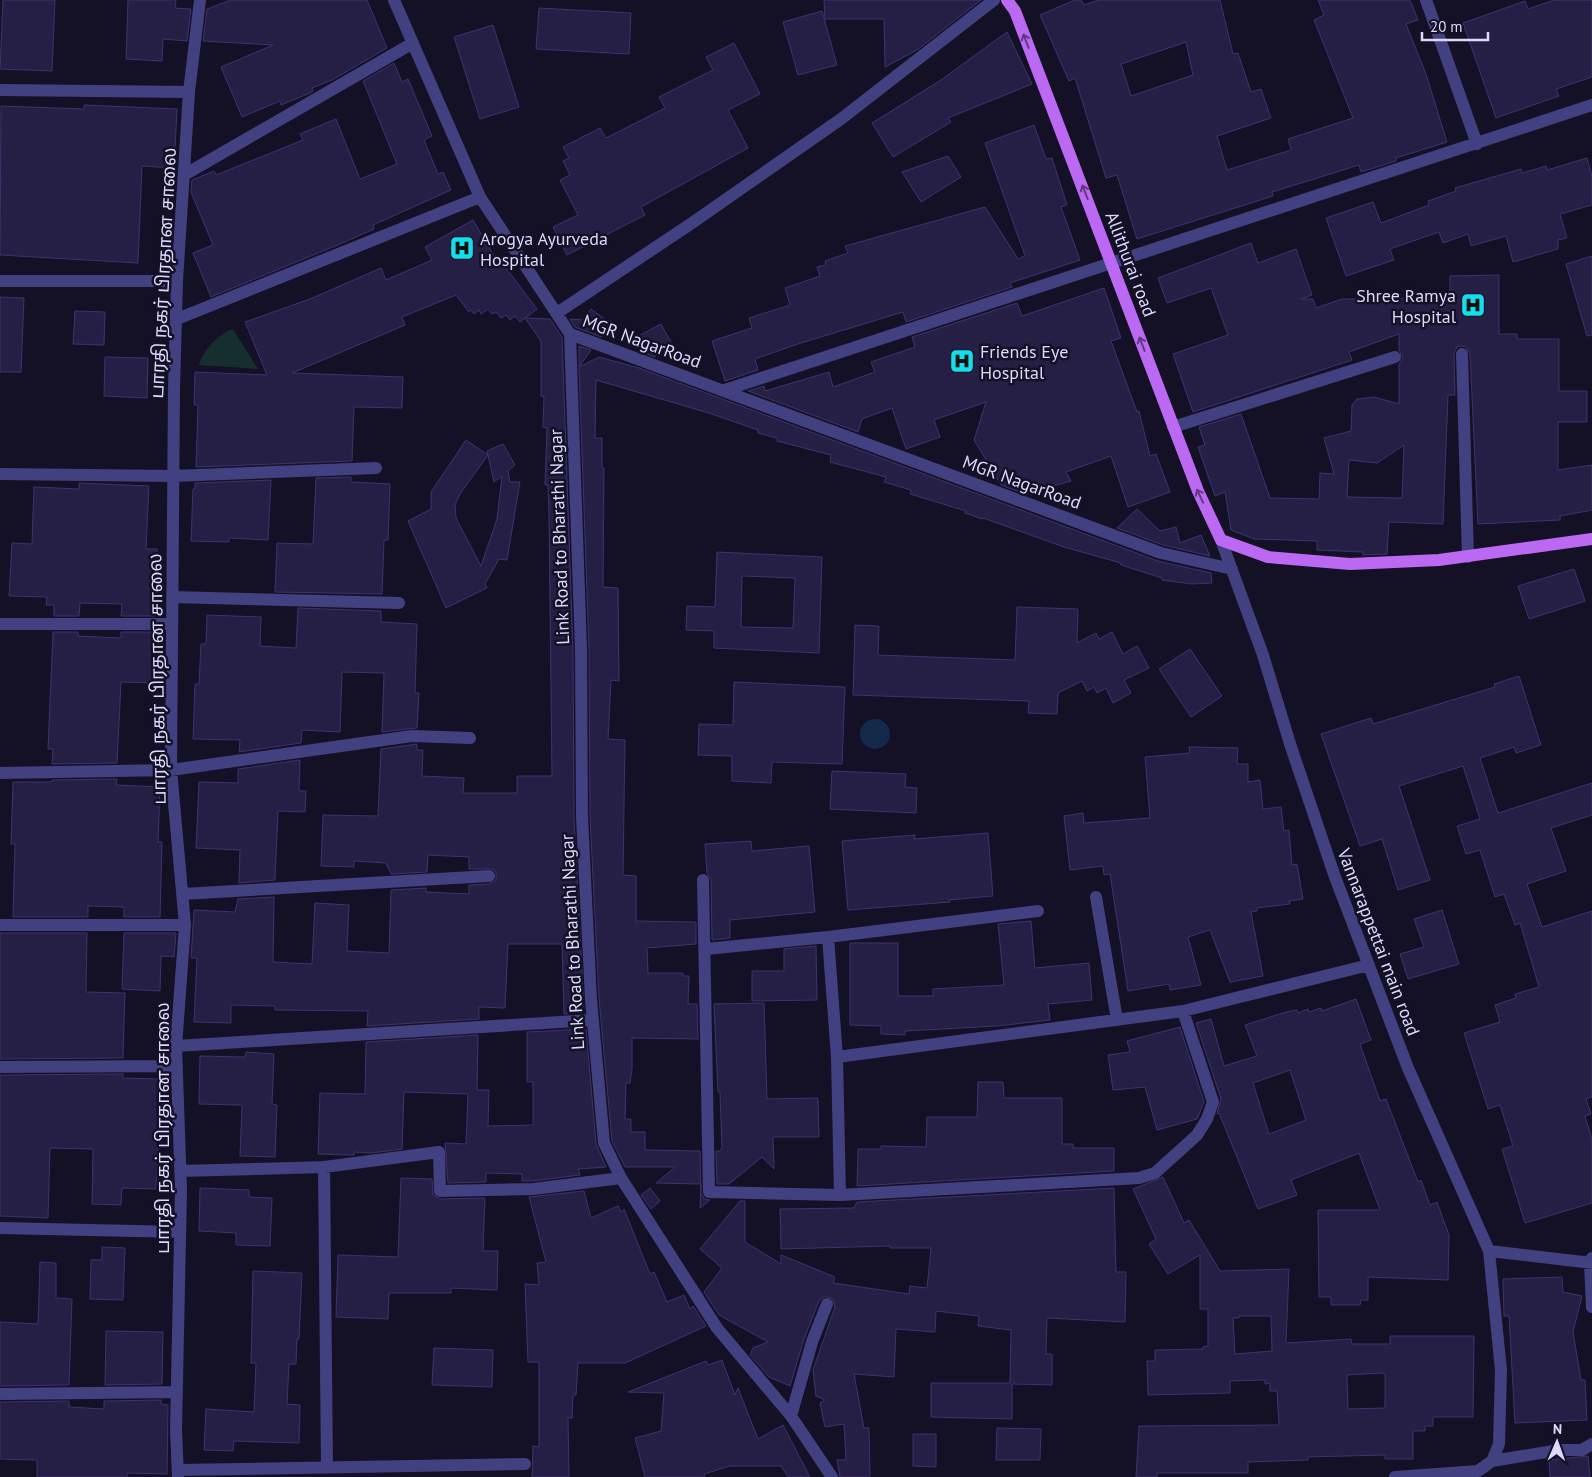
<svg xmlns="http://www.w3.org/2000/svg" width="1592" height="1477" viewBox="0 0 1592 1477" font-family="'PT Sans','Noto Sans Tamil',sans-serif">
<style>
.green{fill:#152f2e}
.water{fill:#132949}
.building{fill:#261f45;stroke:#3d336f;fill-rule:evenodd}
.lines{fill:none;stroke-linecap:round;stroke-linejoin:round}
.minor{stroke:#414081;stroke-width:12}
.major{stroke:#bb69f3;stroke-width:12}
.oneway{stroke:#5f3982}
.labels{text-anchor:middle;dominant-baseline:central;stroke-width:5;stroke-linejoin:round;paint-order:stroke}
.poi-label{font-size:18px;fill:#dcd9fc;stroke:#141126;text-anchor:start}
.street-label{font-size:18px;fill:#dcd9fc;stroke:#141126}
</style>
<rect width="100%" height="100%" fill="#141126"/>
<path class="green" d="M233,329L258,369L199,365C203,350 218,334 233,329Z"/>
<path class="water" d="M860 734a15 15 0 1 1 30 0a15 15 0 1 1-30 0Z"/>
<path class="building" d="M3,0H55L52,71L0,69Z
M128,0H176L175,8L191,9L187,41L163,39L162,61L126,59Z
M231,0H367L387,48L332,80L312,88L313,91L310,93L281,105L280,101L242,117L221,67L273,45L203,41L207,9Z
M824,0H981L917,50L885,67L884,19H825Z
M1075,0H1081L1084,5L1099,0H1220L1233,54L1238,53L1251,92L1261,89L1271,118L1217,136L1227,170L1291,150L1288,139L1353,118L1314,20L1324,15L1318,0H1410L1418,20L1406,24L1426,74L1447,142L1396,158V161L1361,172L1359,165L1272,192L1273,196L1137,239L1117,175L1106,178L1075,78L1069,81L1040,15ZM1186,42L1193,75L1131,96L1121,64Z
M1554,0H1592V77L1556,89L1559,96L1496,118L1463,23L1525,1L1528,9Z
M539,8L631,13L629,54L536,49Z
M822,11L837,65L798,75L783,22Z
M493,25L519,107L480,119L454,37Z
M1007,32L1032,84L948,118L951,122L893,157L872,123L941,80Z
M734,43L760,94L728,110L748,148L641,207L645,215L567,255L553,227L578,215L560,180L570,175L563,161L569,158L563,147L600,128L606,138L665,108L659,97L713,70L706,57Z
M394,63L402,82L408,79L432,136L424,140L438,174L443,172L451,190L373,225L374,229L340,244L211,297L193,253L213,245L191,192L192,180L214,171L216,175L303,140L300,134L336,119L360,179L397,164L363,81Z
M84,105L177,109L174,168L142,166L138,263L0,255L1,106L84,109Z
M1034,125L1046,159L1052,158L1067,205L1061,207L1080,260L1010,283L1012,287L906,322L903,312L798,344L755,359L758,370L725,381L712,341L752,328L749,318L790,305L785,288L820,276L817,267L826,265L825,261L848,253L845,246L985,207L1018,259L1025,256L985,143Z
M948,156L961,177L921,202L902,172Z
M1587,158L1592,176V205L1560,214L1567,238L1558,240V249L1513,262L1506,236L1471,246L1468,234L1443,243L1439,232L1390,249L1394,260L1346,276L1326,218L1373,202L1381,223L1429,205L1428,201L1456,191L1455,188L1521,169L1522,173L1546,166L1547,170Z
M473,220L494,256L496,255L537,309L520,322L515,316L510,320L506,315L501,318L496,312L492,314L488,309L481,314L479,310L474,314L471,310L469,312L456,295L402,317L405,325L292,373L403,377L402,408L354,407L352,461L196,467L198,405H194L195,372L267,375L245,322L310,299L381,268L386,280L432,260L425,247Z
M1251,243L1258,263L1296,249L1312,295L1301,299H1313L1316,308L1342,299L1450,298V276L1499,275V334H1517V339H1559V391H1587V422H1558V470L1592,465V510L1560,516V520L1478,524L1470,354L1466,347L1461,346L1457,347L1454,354L1455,395H1448L1443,524L1389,522L1387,554L1363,555V552L1317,550V541L1254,539L1231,530L1225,492L1215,496L1198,447L1205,445L1199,427L1241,414L1270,498L1319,499L1320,473L1334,474L1324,438L1351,431L1352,405L1357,399L1374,397L1399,404V364L1403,358L1399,350V334L1349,352L1352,360L1193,412L1173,354L1228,335L1211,288L1167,303L1158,278ZM1404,445L1402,498L1347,497L1349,460L1377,463Z
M1592,256V335L1587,336L1566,264Z
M1104,288L1121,338L1111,341L1137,412L1139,411L1150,456L1156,454L1170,492L1128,507L1111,456L1066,472L1071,481L1025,494L1001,485L974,440L986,402L934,420L940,437L906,449L892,408L862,419L858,432L748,391L764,386L765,391L829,372L833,387L875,372L871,362L915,347L912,337L1017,303L1022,316Z
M0,297L24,298L21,372H0Z
M591,309L610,323L601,337L575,327L570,319L583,320Z
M75,311L105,312L104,345L73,344Z
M525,318L550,319L562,337L573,649L574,817L584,1012L564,1014L562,944H508L505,1008L479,1007V1019L367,1026L368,1011L275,1010V1006L231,1005V1023L194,1022L197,958H191L194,910L235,912L238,899L274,897L273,962L312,964L315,903L349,905L347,951L389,953L391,890L426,888V892L469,894V885L489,884L496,880V872L492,869H469V857L428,855L427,872L391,874L386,863L354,861V867L321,866L323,815L378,816L381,749L417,744V750H423L422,776L464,778L463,793H517V776H552L549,515L548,485H545L547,428L543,427L544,397L541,396V341Z
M661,324L671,342L657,349L655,357L642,352L635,338Z
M579,346L591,350L579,367Z
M105,357L148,358L147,398L104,396Z
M599,357L639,368L1158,561L1211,573L1212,583L1191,584L1162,580V578L1121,565V563L1064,547L983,518L982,519L965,513L966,511L910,494L911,490L884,482L886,477L830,462L831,455L777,441V438L758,433V430L709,413L596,380L595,438H602V468H604L603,587L618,588L619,681L611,680L608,739L625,740L623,875L636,876V921L696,922V944L647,948L648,973H683V976H689L688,1004H697L698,1039L632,1038V1069L630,1083H626L625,1119H631V1132H645V1150L700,1151L701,1193L704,1199L710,1200L700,1208L701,1184L656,1183L675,1167H625L612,1141L599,998L590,817L589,649L579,367Z
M466,440L488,455L460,494L455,505L456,518L481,566L497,519L502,476L494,482L487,451L503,444L515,465L508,471L510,482H520L507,560L499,559L485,584L487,588L446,608L408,521L431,509V492Z
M351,477V482L390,484L388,540H384L382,594L275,592L277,543L313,544L316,478Z
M271,480L268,540L229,538V542L191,541L193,489H195V483Z
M79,483L149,486L146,549H157L155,616H121L122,604L80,603L79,616H54V605H46L47,597L9,596L12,543L32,544L34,487L79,489Z
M1137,509L1160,531L1176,527L1180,543L1201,535L1210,556L1163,545L1117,528Z
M717,552L822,557L819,653L714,648V631L686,630L687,606L715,607ZM742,576L795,578L793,628L741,627Z
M1574,569L1585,601L1529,619L1518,586Z
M1017,607L1078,609L1077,643L1096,633L1099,639L1112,632L1123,654L1137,646L1149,668L1124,680L1131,693L1113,703L1106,688L1097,693L1094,687L1087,691L1082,681L1058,693L1057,714L1028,713L1029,701L853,695L855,625L879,626L878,655L1015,660Z
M298,608L381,611V622L417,624L415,693H419L417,728L382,732L384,673L342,672L340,732L302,730L301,743L239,752L240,740L193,739L195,684H199L201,644H206L207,615L261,617L260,646L296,648Z
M53,632H78V636L121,638V632H154L153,683L121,682L117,763L52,764L53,749H48Z
M1190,649L1222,696L1191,717L1159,669Z
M1519,676L1541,745L1516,753L1514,747L1480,758L1498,813L1592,783V815L1551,828L1566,871L1527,884L1542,927L1592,911V1097L1586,1099L1591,1114L1585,1116L1592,1139V1203L1525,1223L1502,1149L1513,1146L1500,1105L1488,1109L1464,1033L1500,1022L1495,1005L1516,998L1515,994L1539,987L1520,923L1515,925L1504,894L1495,897L1480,850L1466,854L1457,826L1480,819L1463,766L1399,786L1430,880L1398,890L1382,839L1360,846L1321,734L1371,718L1373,724L1416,711L1495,687L1494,684Z
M734,682L845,687L842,764L772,762L771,783L732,781V756L698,755L699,724L733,725Z
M1189,747L1238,748L1237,764H1248V782L1260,780L1263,809L1281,807L1284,831L1289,830L1292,865L1297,864L1303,899L1289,901L1290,904L1257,908V911L1251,912L1263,976L1230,982L1210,930L1188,937L1201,985L1170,990L1169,984L1128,991L1110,874L1104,875L1103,866L1070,870L1064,816L1083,813L1084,823L1150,818L1145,757L1190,753Z
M300,760L299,791H306L305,812L278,811L275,880L239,883L240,850L196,848L199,782L238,783V769Z
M832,771L906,774L905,787L917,788L916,813L830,809Z
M117,779L116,785L160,787L158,842H162L160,917H124V907L88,906V917H13L15,844H11L13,782H52V780Z
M988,833L993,896L949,900L950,902L848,910L842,841L915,835L914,839Z
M751,841L752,851L809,846L815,912L730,920V938L712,940L711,880L707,873L705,844Z
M1442,910L1459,964L1408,979L1400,954L1424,947L1414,919Z
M1031,921L1035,968L1089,963L1092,1000L1048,1004L1050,1020L997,1026L905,1031V1035L881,1034V1026L850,1025V943H898V996H933V989L1004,985L998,924Z
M0,933H87L86,992L125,993L123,1058L0,1059Z
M124,933H176L174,957L161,956L160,991L122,989Z
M816,946L817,1000L752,1001V971H784V949Z
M1356,999L1371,1040L1360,1044L1380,1101L1386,1099L1418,1182L1421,1180L1430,1205L1437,1202L1449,1235L1448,1280L1368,1277V1300H1361L1360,1305H1331V1297H1319L1318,1210H1380L1359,1153L1291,1180L1297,1195L1258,1209L1219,1113L1217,1114L1221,1099L1196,1023L1211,1019L1224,1066L1257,1056L1245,1025L1286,1012L1297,1010L1298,1013L1308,1009L1309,1012L1321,1008L1322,1011ZM1290,1070L1306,1120L1269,1134L1253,1083Z
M764,1003L767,1099L818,1098L819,1137H773L774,1169L762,1157L729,1184H717L716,1151H720L722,1148L720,1092H718L714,1004Z
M1180,1027L1204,1102L1197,1119L1157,1130L1145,1087L1113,1090L1108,1055L1130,1052L1127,1041Z
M586,1029L596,1144L606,1167L578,1169L580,1175L532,1181H522V1174L486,1173V1182L448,1183L445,1143L466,1144L468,1094L404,1092L402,1149L372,1153L354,1152V1155H350L318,1154L320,1093L365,1094L366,1042L478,1035L477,1090H489L488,1126L533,1125V1082H527V1032Z
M246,1052L274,1054L272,1104L277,1105L275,1157L240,1156L242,1105L199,1104L200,1056L245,1057Z
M123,1074V1078L161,1079L162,1148H158L156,1189L122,1188L121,1205L92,1204L93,1149L50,1148L48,1218L0,1216V1075Z
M978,1082H1003L1004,1098H1062V1144H1073V1148H1114V1171L857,1186L858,1149H881V1146L926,1147L927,1117H977Z
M1163,1177L1184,1223L1189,1220L1220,1271L1289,1269L1286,1343L1351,1339L1352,1344H1390V1336H1474L1473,1417H1433V1426H1425V1431H1413V1459H1385V1455L1308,1457V1460L1248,1462V1473H1157V1477H1136L1139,1426L1279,1425L1277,1391H1270V1383L1265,1384V1380L1230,1381V1393L1148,1395L1147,1361H1155V1350L1203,1349V1347L1208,1346V1309H1200V1255L1168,1274L1149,1244L1156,1239L1133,1189ZM1239,1316H1271L1272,1351L1235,1354L1233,1318H1239ZM1382,1373L1385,1375V1408L1348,1409L1347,1375Z
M401,1178L432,1179L433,1195L440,1199L485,1198L483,1251H498L497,1290L451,1288V1293H389L388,1319L336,1317L338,1255L398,1257Z
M200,1188L249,1190V1197L272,1198L270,1246L236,1245V1233L199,1231Z
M650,1188L660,1201L651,1209L641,1195Z
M1114,1188L1116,1272H1126L1125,1322L1047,1318L1046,1354H1052V1385L1012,1384V1419L931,1417V1383H1010L1011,1330L978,1326L979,1316L936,1311L935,1332L896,1329L894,1377L854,1374L864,1428H869L870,1477H840L837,1460H846L844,1424L825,1427L820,1403L825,1400L816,1396L813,1370L835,1307L833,1299L825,1296L819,1301L804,1339L790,1386L769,1377L750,1355L753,1348L768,1342L719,1315L704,1292L722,1268L700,1249L740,1201H745V1242L781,1264V1255L835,1277L833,1283L909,1294L910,1286L927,1288L931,1248H890V1246L781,1249L780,1209L854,1208L857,1202Z
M584,1191L591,1218L618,1206L621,1212L624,1209L650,1274L654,1272L667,1302L684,1295L690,1309L693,1306L706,1326L625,1363H578L576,1395H573L572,1418H568L569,1477H532L533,1446L539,1447V1362H528L525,1284L539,1285L537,1263L546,1262L529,1197Z
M102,1247L125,1248L123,1300L90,1299L91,1260H102Z
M40,1262L56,1263V1298L72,1299L69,1385L0,1386V1322L38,1324Z
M253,1271L302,1273L299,1339H297L296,1364H289L287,1404L300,1405L299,1443L234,1441L233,1451L204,1450L206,1409L254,1412L256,1363H251Z
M1562,1277L1563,1292L1582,1296L1573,1332L1581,1380H1585L1587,1420L1515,1423L1509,1316H1504L1503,1279Z
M106,1331L163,1332L162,1384L105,1385Z
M434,1348L493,1350L492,1387L432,1385Z
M722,1360L735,1395L738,1388L758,1439L783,1425L810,1477H788L781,1466H730L704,1474L705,1477H645L635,1438L661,1431L664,1393L628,1392L706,1361L708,1365Z
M161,1400V1404L168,1405L167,1474L127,1473V1477H37V1460L0,1459V1402L69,1401V1407L104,1409V1401Z
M997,1428L1041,1429L1040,1460H996Z
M913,1434H936V1467L913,1466Z
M1588,1456L1590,1477H1550L1549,1460Z"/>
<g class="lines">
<path class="minor" d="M394,0L480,197L570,334L1161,553L1232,569
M1426,0L1477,144
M0,90L189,92
M184,175L413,43
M0,281H177
M557,313L692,223L841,119L994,0
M177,319L480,197
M570,334L581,649L582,817L591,999L604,1143L621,1178L717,1328L791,1416L832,1477
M1462,354L1468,557
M725,390L1592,105
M1173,427L1395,357
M0,474L173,476L376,468
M1221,540L1263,655L1291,747L1335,877L1408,1068L1489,1251L1592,1263
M172,597L399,603
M0,624H172
M0,773L171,770L412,736L470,738
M703,880L709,1192L840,1195
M183,894L489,876
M1096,897L1117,1020
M0,925H185
M828,937L1038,911
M706,949L828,937L837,1057L1183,1011L1369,965
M176,1046L592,1020
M837,1057L840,1195L1139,1178L1155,1173L1197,1135L1207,1119L1213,1102L1183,1011
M0,1067L177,1066
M324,1167L327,1467
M180,1171L324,1167L439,1152L440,1191L533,1189L621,1178
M0,1228L180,1232
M1592,1258L1590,1262L1592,1307
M0,1394L177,1392
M791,1416L812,1342L827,1304
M1492,1461L1559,1450H1582L1592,1444
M178,1470L525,1464
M178,1477L176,1429L181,1190L176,1046L185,925L171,770L174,389L177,281L189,92L200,0
M1395,1477L1478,1471L1492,1461L1499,1444L1501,1370L1489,1251"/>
<path class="major" d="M1007,0L1015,11L1198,491L1221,540L1268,557L1350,564L1439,560L1592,539"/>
</g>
<defs><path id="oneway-shaft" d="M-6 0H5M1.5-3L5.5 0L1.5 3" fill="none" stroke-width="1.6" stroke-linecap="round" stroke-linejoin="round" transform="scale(1.25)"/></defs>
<g class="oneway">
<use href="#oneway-shaft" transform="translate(1026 41) rotate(-111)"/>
<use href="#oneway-shaft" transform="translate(1085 192) rotate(-111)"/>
<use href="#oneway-shaft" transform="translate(1142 344) rotate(-111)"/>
<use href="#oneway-shaft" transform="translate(1200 496) rotate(-115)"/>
</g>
<defs>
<symbol id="hospital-square" viewBox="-11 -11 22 22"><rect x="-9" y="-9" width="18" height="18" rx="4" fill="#15deec" stroke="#141126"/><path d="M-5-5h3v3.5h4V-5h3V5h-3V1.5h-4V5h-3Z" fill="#111"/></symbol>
</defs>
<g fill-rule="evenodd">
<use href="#hospital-square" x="448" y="234" width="28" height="28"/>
<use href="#hospital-square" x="1459" y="291" width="28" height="28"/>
<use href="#hospital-square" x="948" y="347" width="28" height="28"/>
</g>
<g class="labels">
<g class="poi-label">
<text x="480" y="238">Arogya Ayurveda<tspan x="480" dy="21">Hospital</tspan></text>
<text x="1456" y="295" text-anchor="end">Shree Ramya<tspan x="1456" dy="21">Hospital</tspan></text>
<text x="980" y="351">Friends Eye<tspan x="980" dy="21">Hospital</tspan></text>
</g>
<g class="street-label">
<text transform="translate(1131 264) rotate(69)">Allithurai road</text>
<text transform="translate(163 273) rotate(-87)">பாரதி நகர் பிரதான சாலை</text>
<text transform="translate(642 341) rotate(20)">MGR NagarRoad</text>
<text transform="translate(1022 482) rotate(20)">MGR NagarRoad</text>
<text transform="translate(559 537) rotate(-92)">Link Road to Bharathi Nagar</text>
<text transform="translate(157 679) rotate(-91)">பாரதி நகர் பிரதான சாலை</text>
<text transform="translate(572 942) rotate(-93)">Link Road to Bharathi Nagar</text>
<text transform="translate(1379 942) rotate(69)">Vannarappettai main road</text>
<text transform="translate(162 1128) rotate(-90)">பாரதி நகர் பிரதான சாலை</text>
</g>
</g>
<g transform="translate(1557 1442) rotate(2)" stroke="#141126" stroke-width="4" paint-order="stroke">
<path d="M0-4L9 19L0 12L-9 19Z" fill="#dcd9fc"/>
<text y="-8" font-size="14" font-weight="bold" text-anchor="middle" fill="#dcd9fc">N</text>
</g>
<path d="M1422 32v8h66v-8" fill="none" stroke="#dcd9fc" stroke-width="2.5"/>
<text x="1430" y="32" font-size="15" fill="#dcd9fc" stroke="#141126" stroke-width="4" paint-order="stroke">20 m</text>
</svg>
